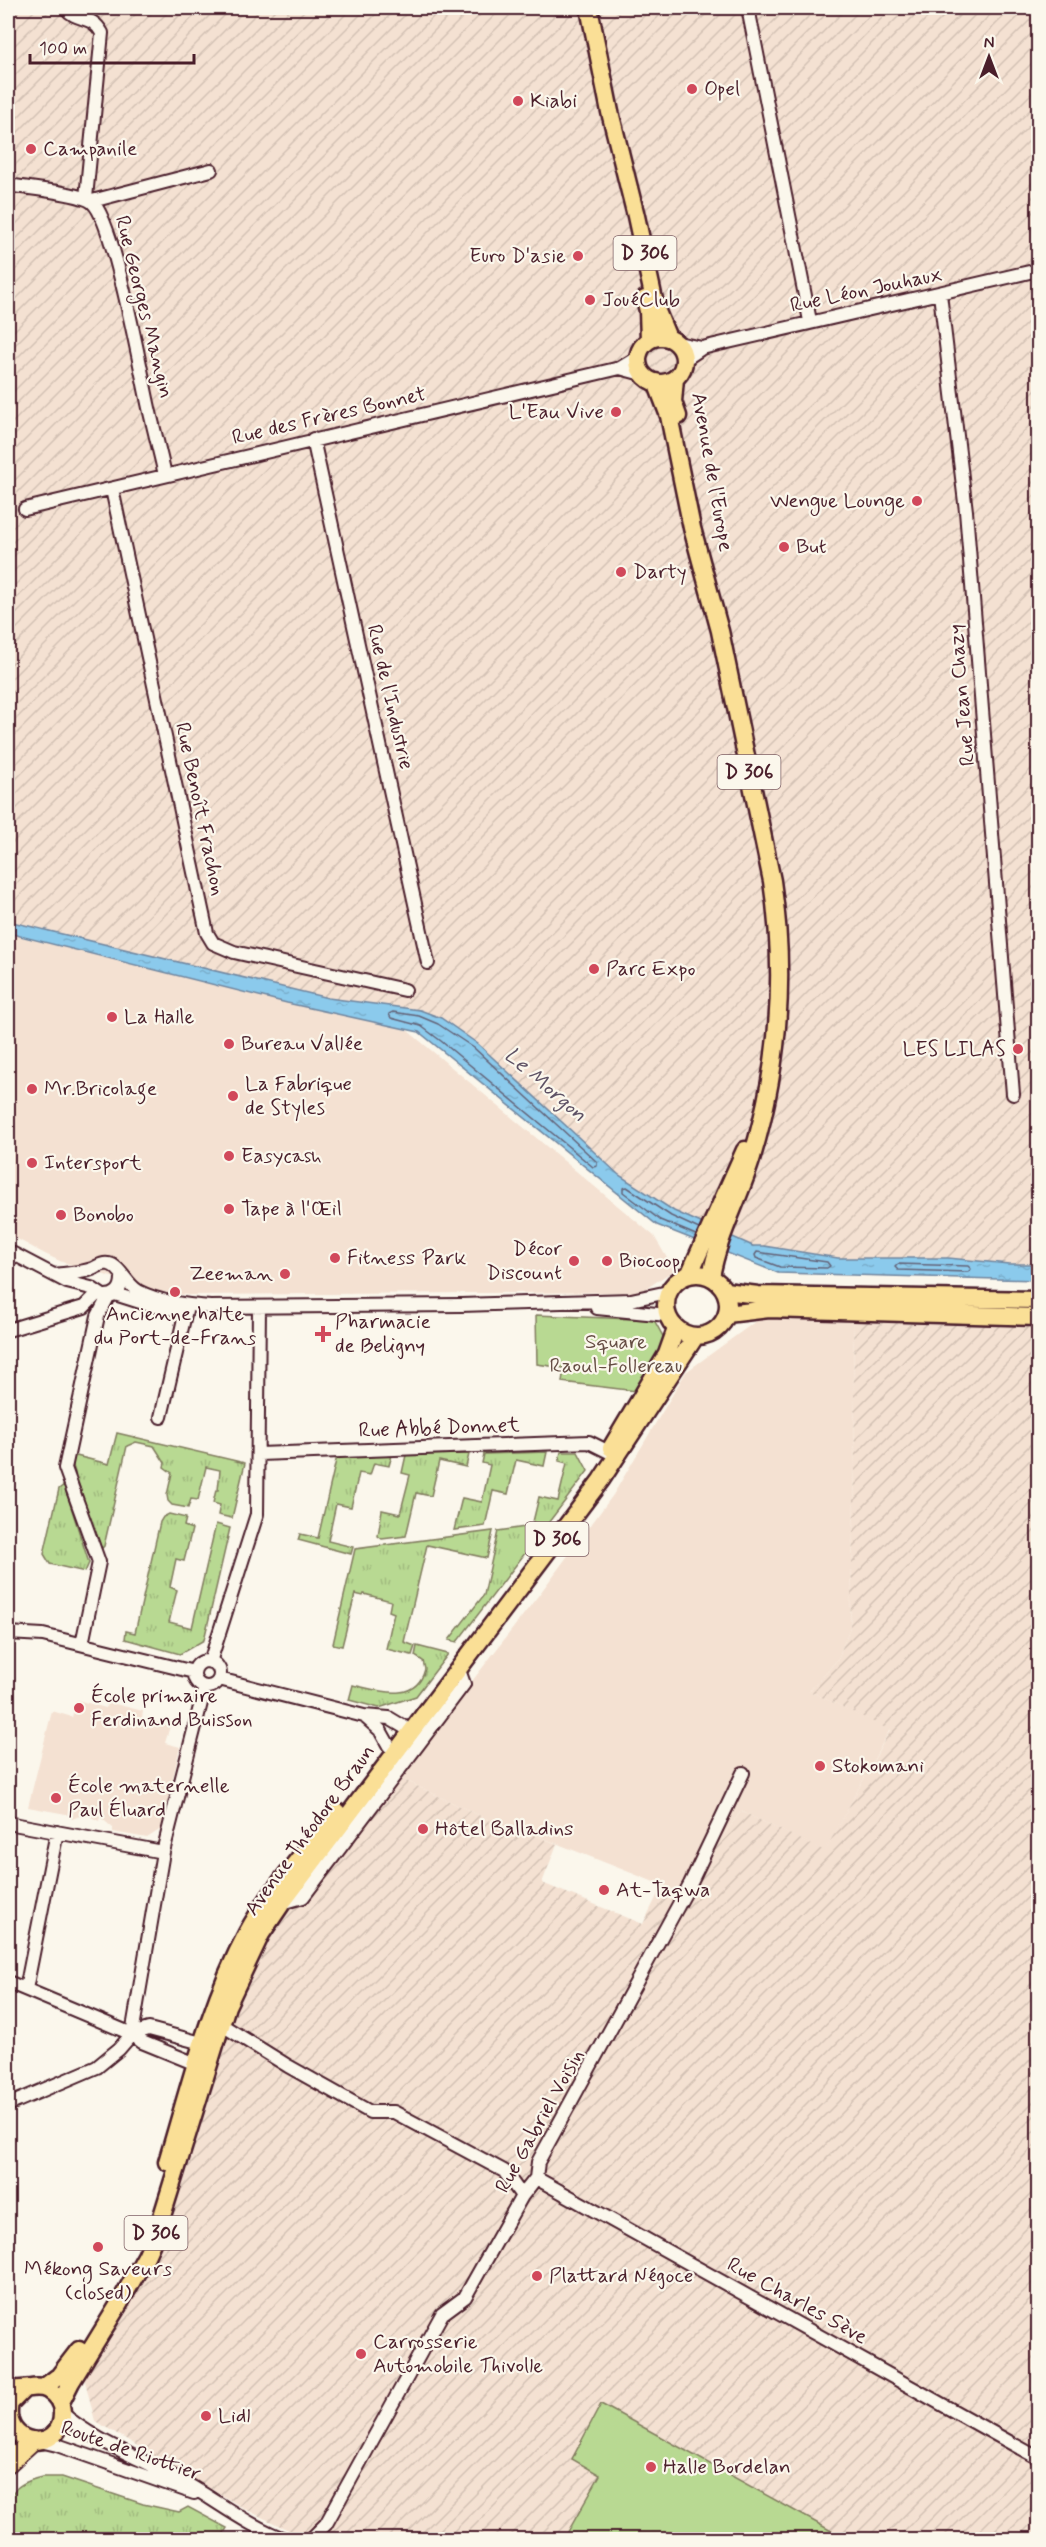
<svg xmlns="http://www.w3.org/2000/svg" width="1046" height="2547" viewBox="0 0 1046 2547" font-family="Mynerve,sans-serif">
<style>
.built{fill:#f4e1d2}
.industrial{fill:url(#industrial-furrows)}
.grass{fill:url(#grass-tufts);stroke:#817c5e;stroke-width:1.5}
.green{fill:#b8d992;stroke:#817c5e;stroke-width:1.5}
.water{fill:url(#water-ripples);stroke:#71869f;stroke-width:1.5}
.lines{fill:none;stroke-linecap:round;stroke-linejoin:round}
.shore{stroke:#646378;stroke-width:1.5}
.minor-casing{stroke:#4a1f2b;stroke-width:16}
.major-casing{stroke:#4a1f2b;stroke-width:21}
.highway-casing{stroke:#4a1f2b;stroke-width:22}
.minor{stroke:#fbf7ec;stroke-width:12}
.major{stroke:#fadf96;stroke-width:16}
.highway{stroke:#fadf96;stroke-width:18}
.poi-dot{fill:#d1495b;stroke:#fbf7ec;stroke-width:2}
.labels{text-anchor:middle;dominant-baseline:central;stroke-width:4.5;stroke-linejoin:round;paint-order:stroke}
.shield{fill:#fbf7ec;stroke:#7f6065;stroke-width:1.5}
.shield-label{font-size:20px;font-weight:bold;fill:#4a1f2b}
.poi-label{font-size:21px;fill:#4a1f2b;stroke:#fbf7ec;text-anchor:start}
.street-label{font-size:21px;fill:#4a1f2b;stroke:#fbf7ec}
.park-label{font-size:21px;fill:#664e45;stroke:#fbf7ec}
.water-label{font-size:22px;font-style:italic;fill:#5e5265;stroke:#fbf7ec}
</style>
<defs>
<pattern id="industrial-furrows" width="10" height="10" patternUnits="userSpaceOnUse" patternTransform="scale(1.5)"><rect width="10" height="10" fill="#f4e1d2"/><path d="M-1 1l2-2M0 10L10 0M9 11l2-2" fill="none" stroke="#d3c1b4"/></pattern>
<pattern id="grass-tufts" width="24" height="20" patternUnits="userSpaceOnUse" patternTransform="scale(1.5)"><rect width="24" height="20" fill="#b8d992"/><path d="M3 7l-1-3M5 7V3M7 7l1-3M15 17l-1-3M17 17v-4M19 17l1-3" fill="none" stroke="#a0ba7e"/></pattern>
<pattern id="water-ripples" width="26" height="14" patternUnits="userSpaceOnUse" patternTransform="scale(1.5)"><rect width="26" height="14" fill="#8bcaec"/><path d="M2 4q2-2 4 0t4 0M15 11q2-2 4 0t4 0" fill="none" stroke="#79adcb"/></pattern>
</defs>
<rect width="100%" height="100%" fill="#fbf7ec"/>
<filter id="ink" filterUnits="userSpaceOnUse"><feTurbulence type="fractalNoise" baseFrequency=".0167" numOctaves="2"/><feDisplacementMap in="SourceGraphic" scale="12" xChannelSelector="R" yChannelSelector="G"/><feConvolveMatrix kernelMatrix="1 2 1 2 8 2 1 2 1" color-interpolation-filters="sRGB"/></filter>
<g filter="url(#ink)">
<path class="built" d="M8,933L287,1003L402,1026L654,1236L674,1270L641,1292L188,1295L161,1292L62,1262L45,1254L8,1234Z
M763,1316L853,1320L855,1469L850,1627L838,1659L809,1691L890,1729L825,1852L741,1811L682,1893L520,1829L506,1828L398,1777L541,1592L613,1495L686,1372Z
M77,1700L106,1708L107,1702L143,1711L142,1718L170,1726L165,1743L180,1747L161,1829L147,1838L113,1832V1828L100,1817L99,1821L85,1814L72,1819L66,1814L28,1807L52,1711L72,1717Z"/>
<path class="industrial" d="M8,8H1038V1264H1009L948,1258H838L764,1246H753L674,1211L619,1175L559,1118L420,1010L328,998L8,921Z
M853,1320L1038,1325V2539H846L600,2475L564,2539H307L247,2510L95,2421L84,2377L132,2294L230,2008L280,1912L312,1897L398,1777L506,1828L520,1829L557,1844L542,1883L643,1924L662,1886L682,1893L741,1811L825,1851L890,1730L809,1691L838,1659L850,1627L855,1469Z"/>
<path class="grass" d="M117,1433L245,1463L232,1518L218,1515L220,1505L213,1503L216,1490H218L220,1470L206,1467L198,1500L191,1499L188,1508L172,1505L168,1501L167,1495L172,1473L164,1467L165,1463L154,1446L136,1442L127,1446L104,1546L100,1550L71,1460L72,1455L109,1464Z
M547,1452L544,1466L516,1460L508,1494L493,1491L485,1526L454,1530L462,1498L482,1502L490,1465L482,1463L484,1454Z
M561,1452H578L588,1471L457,1642L449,1640L484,1595L498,1531L532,1526L539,1497L558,1501L567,1463L559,1461Z
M469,1454L466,1467L439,1461L431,1496L416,1493L406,1536L382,1539L378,1536L382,1510L400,1514L410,1475L402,1473L406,1455Z
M392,1455L389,1466L374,1463L370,1475L359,1473L351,1507L336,1504L328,1541L353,1547L351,1554L298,1540L300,1534L318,1538L337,1456Z
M64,1485L89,1563L85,1572L50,1564L44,1554L59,1489Z
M169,1514L186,1518L184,1526L192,1529L184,1561L176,1559L170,1587L177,1590L169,1622L192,1628L216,1524L230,1528L204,1640L180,1654L125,1639L126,1631L135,1633L160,1522L163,1517Z
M493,1531L487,1558L427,1545L404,1642L415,1646L412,1655L386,1649L394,1613L389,1611L391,1601L364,1594L363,1596L355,1594L342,1646L333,1644L355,1549Z
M417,1646L448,1654L416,1696L379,1708L349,1700L353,1685C377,1690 416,1705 425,1669L423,1661L415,1656Z
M42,2477H62L143,2504L179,2512L188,2507L227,2528L220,2540L8,2539C7,2505 2,2486 42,2477Z"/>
<path class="green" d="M536,1315L654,1320L665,1340L636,1391L562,1382L564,1368L537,1364Z
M601,2404L846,2539H564L600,2475L572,2459Z"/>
<path class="water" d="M8,921L328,998L420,1010L441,1018L478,1044L619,1175L674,1211L753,1246H764L838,1258H948L1009,1264H1038V1280L778,1273L657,1225L419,1032L287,1003L8,933Z"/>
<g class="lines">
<path class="shore" d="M393,1012L419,1016L438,1024L474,1048L597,1162V1166L593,1167L441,1041L421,1026L391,1018L389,1014Z
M696,1235L660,1220L623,1192V1188L627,1187L671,1216L699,1229
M757,1252L827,1262L830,1266L827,1268L780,1267L756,1258L755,1255Z
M898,1264L968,1266L971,1269L968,1272L898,1270L895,1267Z"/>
<defs>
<path id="minor" d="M66,8C77,23 91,13 102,33L86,198
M748,8L810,321
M8,185C25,188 81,193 92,202C114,220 141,373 149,408C154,430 160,452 165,475
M92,201L211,170
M940,294L966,511L1013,1094
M678,343L702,348
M684,360L702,348L1038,270
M620,368L638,357
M313,439L428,963
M112,489L207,933L213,943L234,952L405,990
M25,509L620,368L642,374
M8,1251L67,1282L91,1288L103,1296C115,1297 122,1290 122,1278
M55,1275C67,1273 81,1273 92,1269C98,1267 101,1262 109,1264C120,1266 126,1284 138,1291C159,1302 186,1305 210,1307L461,1305L631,1300L668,1292
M115,1294L153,1306L175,1309
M597,1308L667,1315
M8,1330L84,1307L97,1294
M161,1417L187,1306
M259,1454L589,1442L617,1456
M8,1633L43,1635L194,1672
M82,1644L99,1562L65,1468L98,1316L108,1297
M194 1674a13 13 0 1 1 26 0a13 13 0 1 1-26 0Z
M210,1662L257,1514L259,1307
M219,1679L364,1716L389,1718L404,1727
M364,1716L380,1730L389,1746
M8,1823L163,1852
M282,1903L303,1897L464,1684L459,1670
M8,1982L132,2034L142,2042L201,2066
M26,1989L57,1832
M222,2025L288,2066L370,2112H394L504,2171L522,2196
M132,2034L163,1852L205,1687
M132,2034L149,2029L209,2045
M8,2105L97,2067L119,2049L132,2034
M536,2178L1038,2458
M62,2413C93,2441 145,2460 182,2481C216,2500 249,2527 287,2540
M40,2441L57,2445L194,2493
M310,2540L326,2524L442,2314L465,2297L522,2196L536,2178L538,2162L690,1884L743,1773"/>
<path id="major" d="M589,8L610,112L636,216L656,309L668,338
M645,299L648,311L649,340
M638 360a23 23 0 1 1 46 0a23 23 0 1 1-46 0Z
M675,378L673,402L678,416
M656,382L669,416L692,528L720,631L772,881C786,973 779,1067 752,1157C740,1198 718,1235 711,1277
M666 1305a31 31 0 1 1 62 0a31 31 0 1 1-62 0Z
M689,1275L745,1150
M725,1291L758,1295L1038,1300
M727,1314L769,1309L1038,1317
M611,1448L667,1354L676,1329
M167,2162C190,2086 209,2004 247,1933C271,1889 306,1851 337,1812
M8,2388C21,2393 35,2383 48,2390C56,2395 62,2403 62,2413C63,2455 0,2447 10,2403L23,2390
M43,2388L59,2376L79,2350
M60,2404L71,2382L119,2304L146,2256L158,2229L227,2006L261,1934L282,1903L601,1480L695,1337"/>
<path id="highway" d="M8,2425L9,2422
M8,2463L32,2441"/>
</defs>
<use href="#minor" class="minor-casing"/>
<use href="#major" class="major-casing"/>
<use href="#highway" class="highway-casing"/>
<use href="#minor" class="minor"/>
<use href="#major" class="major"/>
<use href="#highway" class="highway"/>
</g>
</g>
<g class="poi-dot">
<circle cx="692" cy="89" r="6"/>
<circle cx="518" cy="101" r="6"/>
<circle cx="31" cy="149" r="6"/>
<circle cx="578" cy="256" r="6"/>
<circle cx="590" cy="300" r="6"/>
<circle cx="616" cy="412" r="6"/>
<circle cx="917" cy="501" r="6"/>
<circle cx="784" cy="547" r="6"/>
<circle cx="621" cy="572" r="6"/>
<circle cx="594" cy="969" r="6"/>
<circle cx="112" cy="1017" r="6"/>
<circle cx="229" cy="1044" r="6"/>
<circle cx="1018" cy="1049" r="6"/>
<circle cx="32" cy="1089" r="6"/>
<circle cx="233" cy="1096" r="6"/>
<circle cx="229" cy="1156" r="6"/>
<circle cx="32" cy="1163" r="6"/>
<circle cx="229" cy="1209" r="6"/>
<circle cx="61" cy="1215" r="6"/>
<circle cx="335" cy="1258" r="6"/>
<circle cx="574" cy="1261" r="6"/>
<circle cx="607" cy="1261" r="6"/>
<circle cx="285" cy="1274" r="6"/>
<circle cx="175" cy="1292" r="6"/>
<path d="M320 1325h6v6h6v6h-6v6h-6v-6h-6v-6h6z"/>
<circle cx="79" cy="1708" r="6"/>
<circle cx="820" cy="1766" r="6"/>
<circle cx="56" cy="1798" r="6"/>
<circle cx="423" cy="1829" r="6"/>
<circle cx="604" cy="1890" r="6"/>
<circle cx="98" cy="2247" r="6"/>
<circle cx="537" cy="2276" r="6"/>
<circle cx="361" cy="2354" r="6"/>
<circle cx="206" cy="2416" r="6"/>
<circle cx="651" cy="2467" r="6"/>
</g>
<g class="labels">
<g class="shield">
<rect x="613.5" y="236" width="63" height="34" rx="4.5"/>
<rect x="717.5" y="755" width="63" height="34" rx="4.5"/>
<rect x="525.5" y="1522" width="63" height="34" rx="4.5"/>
<rect x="124.5" y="2216" width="63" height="34" rx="4.5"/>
</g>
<g class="shield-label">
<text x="645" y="253">D 306</text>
<text x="749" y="772">D 306</text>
<text x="557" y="1539">D 306</text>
<text x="156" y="2233">D 306</text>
</g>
<g class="poi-label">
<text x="704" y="89">Opel</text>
<text x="530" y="101">Kiabi</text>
<text x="43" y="149">Campanile</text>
<text x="566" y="256" text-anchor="end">Euro D'asie</text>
<text x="602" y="300">JouéClub</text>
<text x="604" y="412" text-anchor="end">L'Eau Vive</text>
<text x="905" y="501" text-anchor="end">Wengue Lounge</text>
<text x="796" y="547">But</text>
<text x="633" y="572">Darty</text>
<text x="606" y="969">Parc Expo</text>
<text x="124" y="1017">La Halle</text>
<text x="241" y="1044">Bureau Vallée</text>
<text x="1006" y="1049" text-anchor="end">LES LILAS</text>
<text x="245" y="1084">La Fabrique<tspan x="245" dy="24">de Styles</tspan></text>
<text x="44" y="1089">Mr.Bricolage</text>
<text x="241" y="1156">Easycash</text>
<text x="44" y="1163">Intersport</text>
<text x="241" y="1209">Tape à l'Œil</text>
<text x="73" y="1215">Bonobo</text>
<text x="562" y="1249" text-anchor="end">Décor<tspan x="562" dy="24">Discount</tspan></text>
<text x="347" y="1258">Fitness Park</text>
<text x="619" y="1261">Biocoop</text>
<text x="273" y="1274" text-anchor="end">Zeeman</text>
<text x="175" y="1314" text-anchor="middle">Ancienne halte<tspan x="175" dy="24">du Port-de-Frans</tspan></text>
<text x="335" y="1322">Pharmacie<tspan x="335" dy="24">de Beligny</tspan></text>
<text x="91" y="1696">École primaire<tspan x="91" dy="24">Ferdinand Buisson</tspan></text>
<text x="832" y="1766">Stokomani</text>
<text x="68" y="1786">École maternelle<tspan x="68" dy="24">Paul Éluard</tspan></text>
<text x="435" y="1829">Hôtel Balladins</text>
<text x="616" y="1890">At-Taqwa</text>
<text x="98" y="2269" text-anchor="middle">Mékong Saveurs<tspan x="98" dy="24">(closed)</tspan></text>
<text x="549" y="2276">Plattard Négoce</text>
<text x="373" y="2342">Carrosserie<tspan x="373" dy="24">Automobile Thivolle</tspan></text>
<text x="218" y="2416">Lidl</text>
<text x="663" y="2467">Halle Bordelan</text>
</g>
<g class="street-label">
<text transform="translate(866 290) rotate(-12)">Rue Léon Jouhaux</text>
<text transform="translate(144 307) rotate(76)">Rue Georges Mangin</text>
<text transform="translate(329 416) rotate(-13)">Rue des Frères Bonnet</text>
<text transform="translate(712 472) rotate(80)">Avenue de l'Europe</text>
<text transform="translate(962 695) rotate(-95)">Rue Jean Chazy</text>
<text transform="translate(390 697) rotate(77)">Rue de l'Industrie</text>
<text transform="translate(200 809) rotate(78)">Rue Benoît Frachon</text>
<text transform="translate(439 1428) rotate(-2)">Rue Abbé Donnet</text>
<text transform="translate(310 1830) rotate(-54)">Avenue Théodore Braun</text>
<text transform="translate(540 2121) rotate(-61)">Rue Gabriel Voisin</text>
<text transform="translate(797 2301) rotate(29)">Rue Charles Sève</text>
<text transform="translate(131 2451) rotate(19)">Route de Riottier</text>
</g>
<g class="park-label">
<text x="616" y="1342">Square<tspan x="616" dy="24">Raoul-Follereau</tspan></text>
</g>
<g class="water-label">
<text transform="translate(545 1085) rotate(41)">Le Morgon</text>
</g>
</g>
<rect width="1046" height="2547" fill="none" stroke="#fbf7ec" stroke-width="30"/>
<rect x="15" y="15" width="1016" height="2517" fill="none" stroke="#4a1f2b" stroke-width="2" filter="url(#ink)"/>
<g transform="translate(989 57)" stroke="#fbf7ec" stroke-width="4.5" paint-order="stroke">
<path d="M0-4.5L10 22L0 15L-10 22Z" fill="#4a1f2b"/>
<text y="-9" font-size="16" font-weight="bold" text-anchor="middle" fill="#4a1f2b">N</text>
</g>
<path d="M30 54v9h164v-9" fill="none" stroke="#4a1f2b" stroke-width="3"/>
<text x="39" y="54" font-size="18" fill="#4a1f2b" stroke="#fbf7ec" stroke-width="4.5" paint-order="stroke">100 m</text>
</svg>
